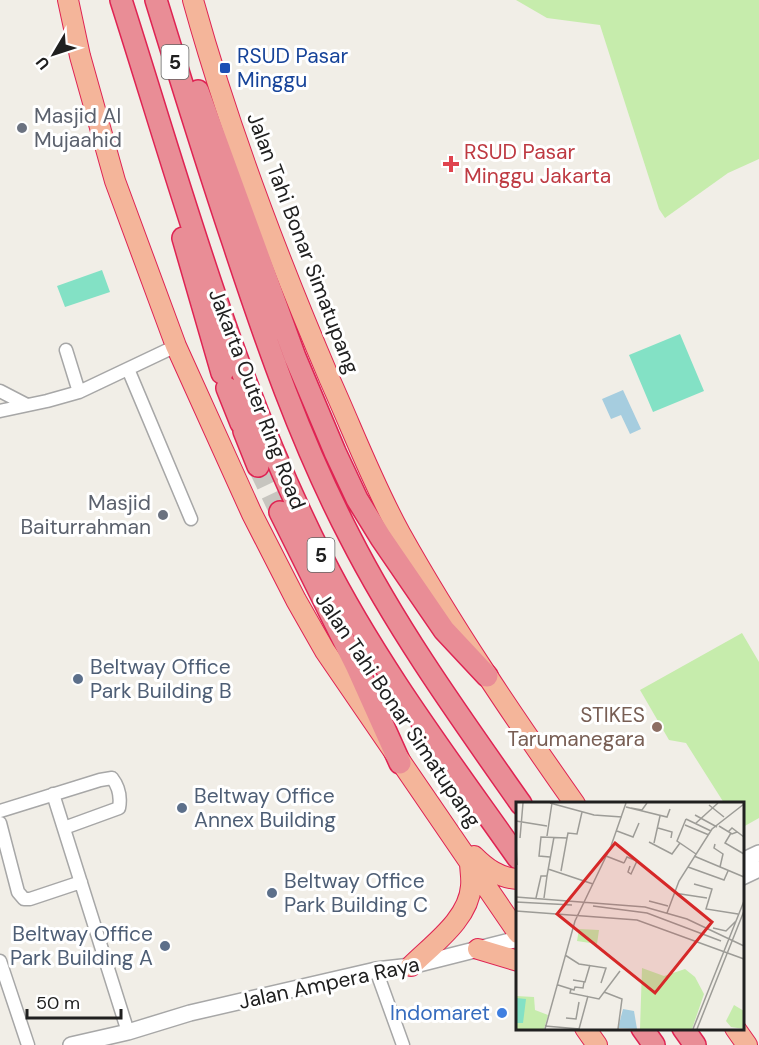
<svg xmlns="http://www.w3.org/2000/svg" width="759" height="1045" viewBox="0 0 759 1045" font-family="'DM Sans',sans-serif">
<style>
.grass{fill:#c6ecac}
.pitch{fill:#83e1c5}
.water{fill:#a6cddf}
.lines{fill:none;stroke-linecap:round;stroke-linejoin:round}
.motorway-tunnel{stroke:#c7c5bf;stroke-width:21;stroke-dasharray:21 10;stroke-linecap:butt}
.minor-casing{stroke:#a7a7a7;stroke-width:15}
.tertiary-casing{stroke:#a7a7a7;stroke-width:18}
.trunk-casing{stroke:#df2353;stroke-width:22}
.motorway-casing{stroke:#df2353;stroke-width:24}
.minor{stroke:#fff;stroke-width:12}
.tertiary{stroke:#fff;stroke-width:15}
.trunk{stroke:#f4b59a;stroke-width:20}
.motorway{stroke:#e98d96;stroke-width:21}
.transit-dot{fill:#1a4fb4;stroke:#fff;stroke-width:2}
.worship-dot{fill:#6b7280;stroke:#fff;stroke-width:2}
.health-dot{fill:#e0444e;stroke:#fff;stroke-width:2}
.service-dot{fill:#5c6f8a;stroke:#fff;stroke-width:2}
.education-dot{fill:#8d6e63;stroke:#fff;stroke-width:2}
.shop-dot{fill:#3f7fe0;stroke:#fff;stroke-width:2}
.labels{text-anchor:middle;dominant-baseline:central;stroke-width:6;stroke-linejoin:round;paint-order:stroke}
.shield{fill:#fff;stroke:#636363;stroke-width:1.5}
.shield-label{font-size:20px;font-weight:bold;fill:#202020}
.transit-label{font-size:21px;fill:#164399;stroke:#fff;text-anchor:start}
.worship-label{font-size:21px;fill:#5b616d;stroke:#fff;text-anchor:start}
.health-label{font-size:21px;fill:#be3a42;stroke:#fff;text-anchor:start}
.street-label{font-size:21px;fill:#202020;stroke:#fff}
.service-label{font-size:21px;fill:#4e5e75;stroke:#fff;text-anchor:start}
.education-label{font-size:21px;fill:#785e54;stroke:#fff;text-anchor:end}
.shop-label{font-size:21px;fill:#366cbe;stroke:#fff;text-anchor:end}
.inset-road{fill:none;stroke:#9d9c97;stroke-width:1.5}
.view{fill:#d62828;fill-opacity:0.15;stroke:#d62828;stroke-width:3}
.inset-edge{fill:none;stroke:#202020;stroke-width:3}
</style>
<rect width="100%" height="100%" fill="#f1eee7"/>
<path class="grass" d="M516,0H759V159L728,173L665,218L659,209L600,25L547,18Z
M742,633L759,662V818L743,827L742,804L724,803L686,743L669,740L640,690Z"/>
<path class="pitch" d="M102,270L110,292L65,307L57,286Z
M680,334L704,391L653,412L629,355Z"/>
<path class="water" d="M623,390L641,429L630,434L621,415L611,419L602,399Z"/>
<g class="lines">
<path class="motorway-tunnel" d="M258,466L280,512"/>
<defs>
<path id="minor" d="M66,350L79,392
M128,369L191,519
M0,391L27,405
M0,411L47,401L79,392L176,346
M53,794L128,1032
M0,811L100,780L112,778C119,787 121,797 119,808L64,828
M0,823L18,892L24,899H30L81,882
M0,961L28,1045
M376,970L403,1045"/>
<path id="tertiary" d="M742,861L759,853
M742,877L759,869
M71,1045L128,1032L190,1013L376,970L411,966L518,939"/>
<path id="trunk" d="M68,0L80,56L115,181L176,346L252,514L296,600L325,651L518,933
M193,0C229,130 277,256 330,380C353,431 373,484 400,533C452,626 513,716 575,804
M474,856C486,868 499,878 518,879
M478,949L518,961
M411,966C433,944 469,919 471,886C472,878 470,870 470,862
M585,1028L597,1045
M735,1028L747,1045"/>
<path id="motorway" d="M121,0C181,188 233,381 322,557C376,664 449,760 518,858
M156,0C181,81 206,162 233,242C266,342 301,443 350,537C398,631 460,717 521,804
M198,91L295,357L335,452L357,499L381,538L444,630L487,676
M183,238L222,373
M227,388L241,423
M244,431L258,466
M280,512L356,665L400,763
M642,1028L654,1045
M683,1028L695,1045"/>
</defs>
<use href="#minor" class="minor-casing"/>
<use href="#tertiary" class="tertiary-casing"/>
<use href="#trunk" class="trunk-casing"/>
<use href="#motorway" class="motorway-casing"/>
<use href="#minor" class="minor"/>
<use href="#tertiary" class="tertiary"/>
<use href="#trunk" class="trunk"/>
<use href="#motorway" class="motorway"/>
</g>
<rect class="transit-dot" x="219" y="62" width="12" height="12" rx="3"/>
<g class="worship-dot">
<circle cx="22" cy="128" r="6"/>
<circle cx="163" cy="515" r="6"/>
</g>
<path class="health-dot" d="M448 155h6v6h6v6h-6v6h-6v-6h-6v-6h6z"/>
<g class="service-dot">
<circle cx="78" cy="679" r="6"/>
<circle cx="182" cy="808" r="6"/>
<circle cx="272" cy="893" r="6"/>
<circle cx="165" cy="946" r="6"/>
</g>
<circle class="education-dot" cx="657" cy="727" r="6"/>
<circle class="shop-dot" cx="502" cy="1013" r="6"/>
<g class="labels">
<g class="shield">
<rect x="161.5" y="45" width="27" height="34" rx="4.5"/>
<rect x="307.5" y="538" width="27" height="34" rx="4.5"/>
</g>
<g class="shield-label">
<text x="175" y="62">5</text>
<text x="321" y="555">5</text>
</g>
<g class="transit-label">
<text x="237" y="56">RSUD Pasar<tspan x="237" dy="24">Minggu</tspan></text>
</g>
<g class="worship-label">
<text x="34" y="116">Masjid Al<tspan x="34" dy="24">Mujaahid</tspan></text>
<text x="151" y="503" text-anchor="end">Masjid<tspan x="151" dy="24">Baiturrahman</tspan></text>
</g>
<g class="health-label">
<text x="464" y="152">RSUD Pasar<tspan x="464" dy="24">Minggu Jakarta</tspan></text>
</g>
<g class="street-label">
<text transform="translate(303 243) rotate(69)">Jalan Tahi Bonar Simatupang</text>
<text transform="translate(257 399) rotate(69)">Jakarta Outer Ring Road</text>
<text transform="translate(398 710) rotate(56)">Jalan Tahi Bonar Simatupang</text>
<text transform="translate(329 983) rotate(-12)">Jalan Ampera Raya</text>
</g>
<g class="service-label">
<text x="90" y="667">Beltway Office<tspan x="90" dy="24">Park Building B</tspan></text>
<text x="194" y="796">Beltway Office<tspan x="194" dy="24">Annex Building</tspan></text>
<text x="284" y="881">Beltway Office<tspan x="284" dy="24">Park Building C</tspan></text>
<text x="153" y="934" text-anchor="end">Beltway Office<tspan x="153" dy="24">Park Building A</tspan></text>
</g>
<g class="education-label">
<text x="645" y="715">STIKES<tspan x="645" dy="24">Tarumanegara</tspan></text>
</g>
<g class="shop-label">
<text x="490" y="1013">Indomaret</text>
</g>
</g>
<g transform="translate(516 802)">
<rect width="228" height="228" fill="#f1eee7"/>
<path d="M63,127L83,128L81,142L61,139ZM126,166L148,174L169,167L179,175L188,192L176,227H124ZM0,194L18,195L19,208L32,213L28,227H0ZM218,203L228,209V227L215,225L210,219Z" fill="#c6ecac"/>
<path d="M0,196L10,197L7,221H0Z" fill="#83e1c5"/>
<path d="M107,207L118,209L121,227L102,226Z" fill="#a6cddf"/>
<path class="inset-road" d="M34,1L78,13L106,15M193,3L208,15M110,5L151,15L154,7M115,6L126,8L131,1M179,13L201,25M170,17L161,39L180,52M170,17L195,29M0,19L31,24M180,21L202,1M169,23L193,33M203,24L216,32L221,30M142,26L156,30L155,36M101,29L117,35L123,21M212,30L216,26L228,35M215,31L209,41L228,52M31,34L36,1M4,36L7,1M51,36L52,31L61,32L66,10M133,40L156,52L164,41M138,41L144,14M199,42L198,46L207,52L204,65M0,44L1,63M90,54L108,61M178,54L228,75M34,55L23,54L25,35L51,36L45,69M108,61L111,55L121,59L115,72L112,70L114,64M172,65L208,78L212,69M32,67L77,82M178,82L196,87L190,107L222,112M158,91L191,96M0,95L129,105L171,117L228,144M20,96L25,74H31L38,35M28,96L31,74M133,99L152,104M0,100L56,103M77,104L131,111L205,139M0,109L121,118L228,157M151,111L163,79L196,27L228,2M197,126L210,129L220,119M49,153L63,162L90,166L85,181M57,178L69,180L74,163M42,183L58,188L59,185L67,186L68,180M55,187L54,191L83,197L104,169M88,190L106,197L102,227M50,216L60,217L63,200M29,224L64,227M29,227L59,119L95,44L110,1M63,227L72,194M177,227L228,99M181,227L228,109"/>
<path class="view" d="M99,41L196,120L139,191L41,112Z"/>
<rect width="228" height="228" class="inset-edge"/>
</g>
<g transform="translate(54 54) rotate(231)" stroke="#ffffff" stroke-width="4.5" paint-order="stroke">
<path d="M0-4.5L10 22L0 15L-10 22Z" fill="#202020"/>
<text y="-9" font-size="16" font-weight="bold" text-anchor="middle" fill="#202020">U</text>
</g>
<path d="M27 1009v9h94v-9" fill="none" stroke="#202020" stroke-width="3"/>
<text x="36" y="1009" font-size="18" fill="#202020" stroke="#ffffff" stroke-width="4.5" paint-order="stroke">50 m</text>
</svg>
